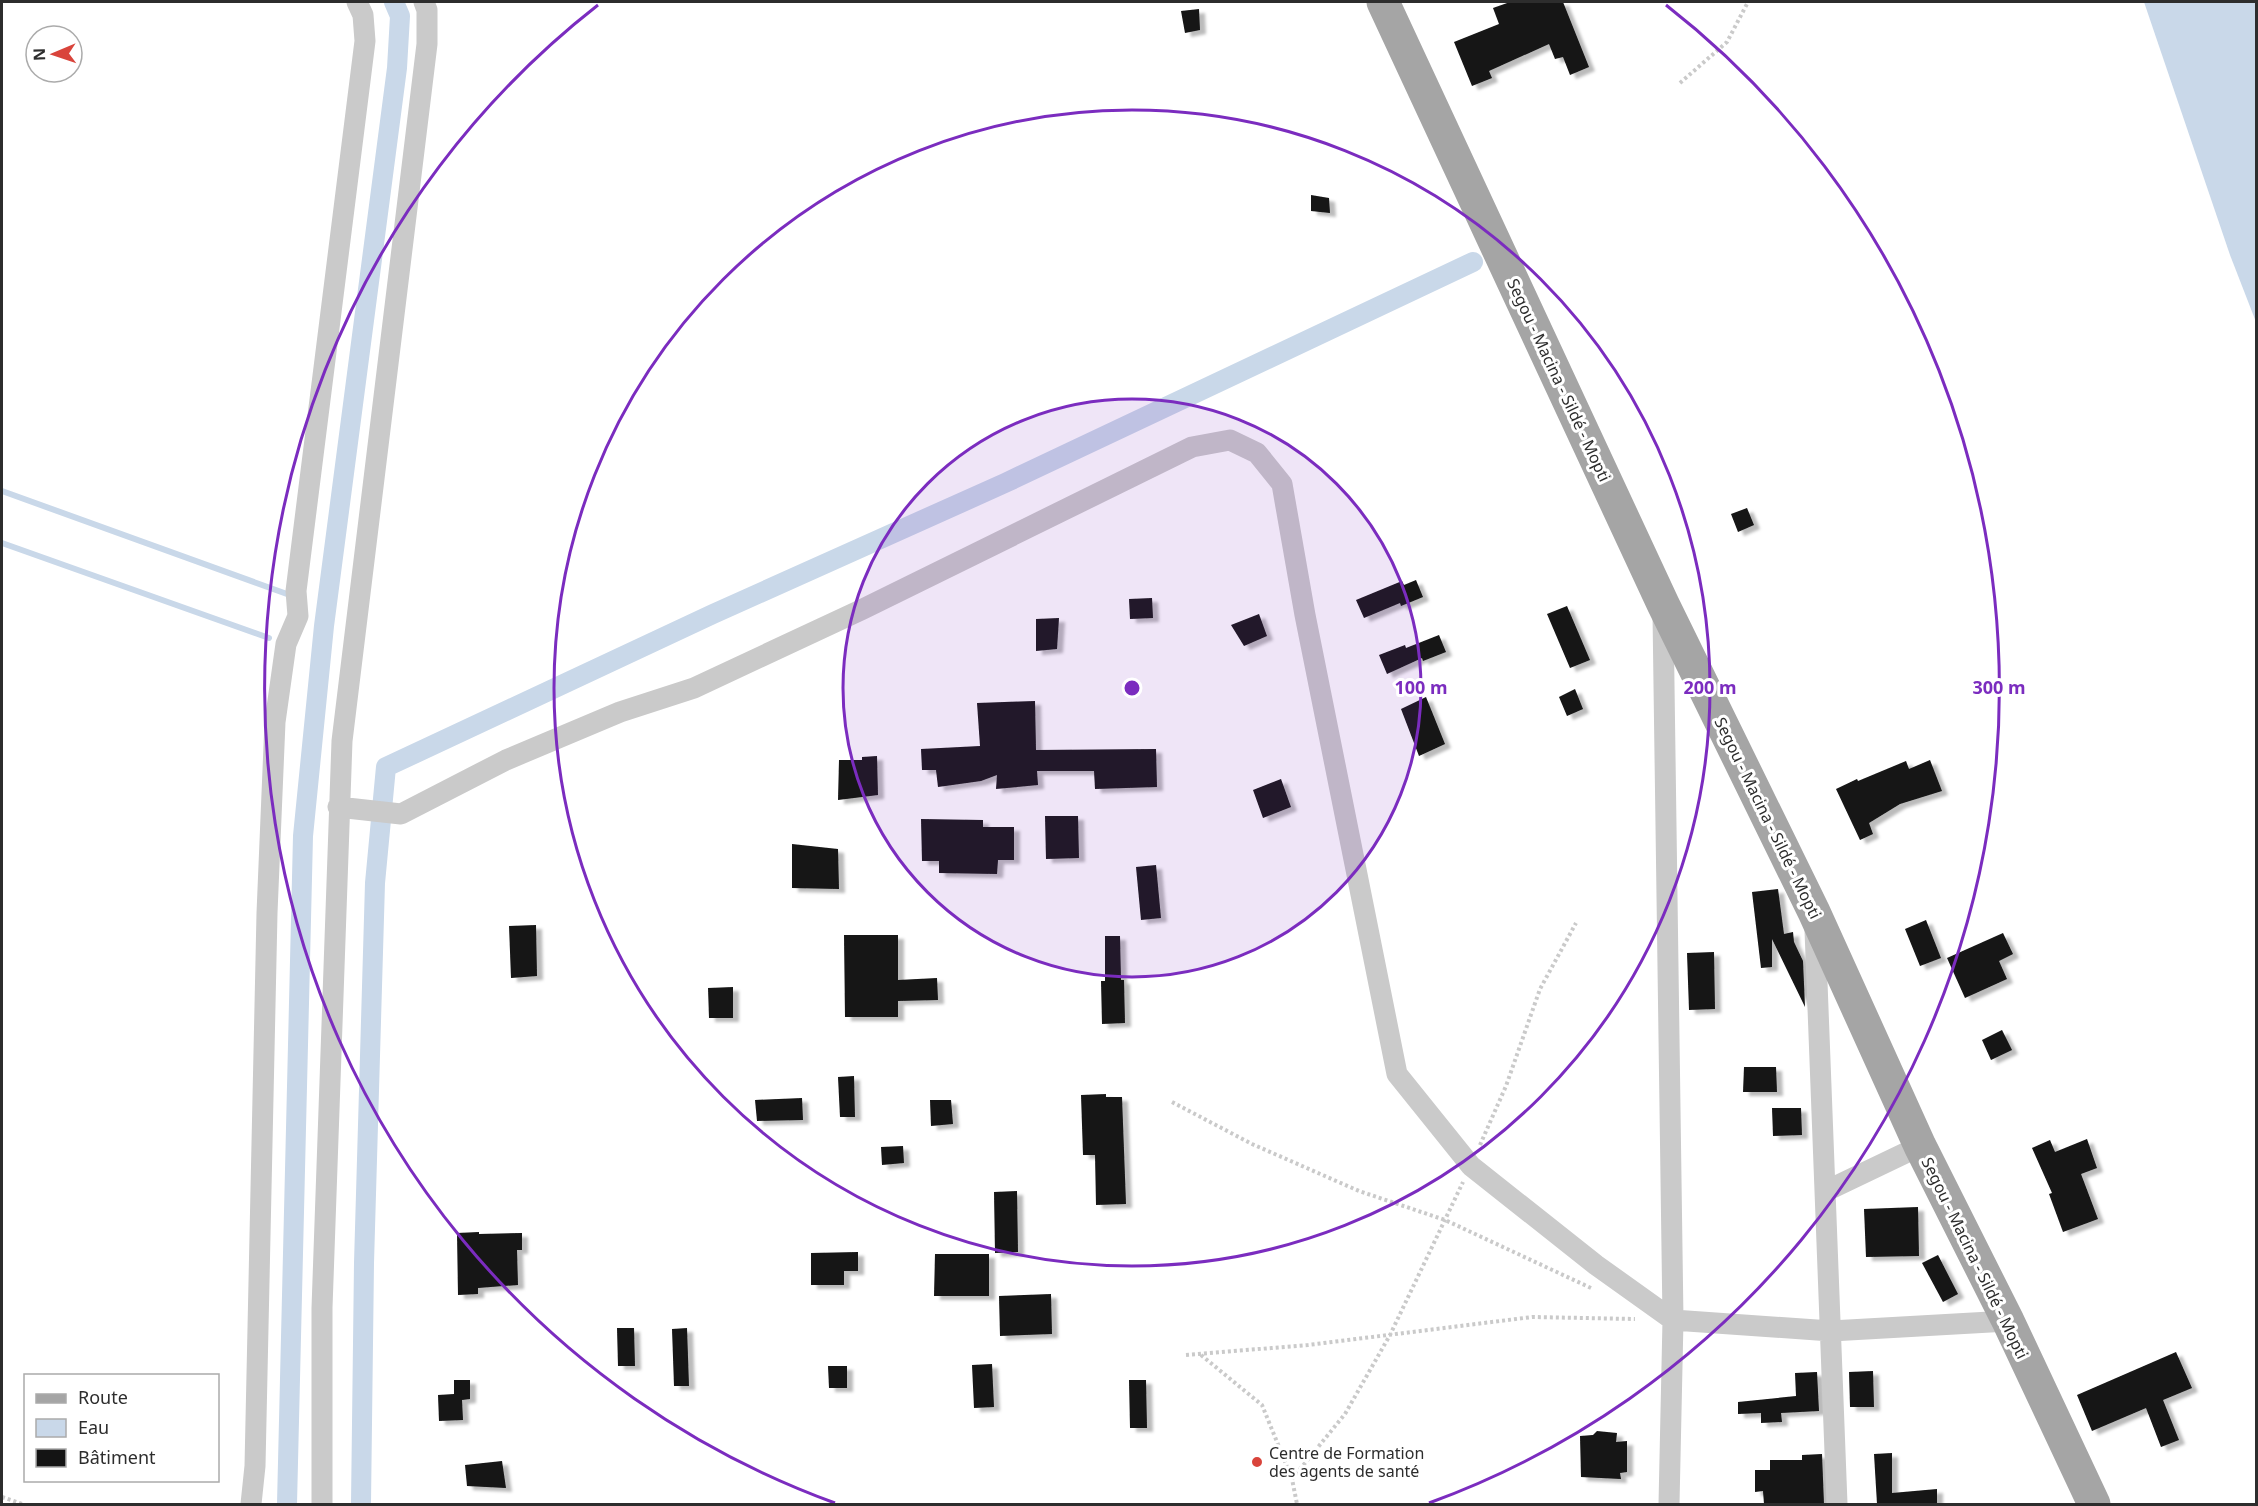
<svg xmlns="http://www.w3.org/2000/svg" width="2258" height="1506" viewBox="0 0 2258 1506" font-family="'Noto Sans',sans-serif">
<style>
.water{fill:#c9d8e9}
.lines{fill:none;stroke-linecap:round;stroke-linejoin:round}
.stream{stroke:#c9d8e9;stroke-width:6}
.canal{stroke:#c9d8e9;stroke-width:20}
.building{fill:#141414;filter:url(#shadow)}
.path{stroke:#cacaca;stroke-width:4;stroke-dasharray:3 3;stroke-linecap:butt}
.minor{stroke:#cacaca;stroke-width:21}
.primary{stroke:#a5a5a5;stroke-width:33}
.ring{fill:none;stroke:#7b2cbf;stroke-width:3}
.poi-dot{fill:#d9443b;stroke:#fff;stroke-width:2}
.labels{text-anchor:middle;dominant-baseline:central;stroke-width:6;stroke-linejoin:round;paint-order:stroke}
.street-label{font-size:16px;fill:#2d2d2d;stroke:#fff}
.poi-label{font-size:16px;fill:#2d2d2d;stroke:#fff;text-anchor:start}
.centre{fill:#7b2cbf;stroke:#fff;stroke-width:3}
.ring-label{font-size:18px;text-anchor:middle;font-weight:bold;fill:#7b2cbf;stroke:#fff;stroke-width:6;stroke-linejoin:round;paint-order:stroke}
</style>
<defs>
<filter id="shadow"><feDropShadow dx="6" dy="4" stdDeviation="1.5" flood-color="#0004"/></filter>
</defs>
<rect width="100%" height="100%" fill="#fff"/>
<path class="water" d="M2144,2H2256V322L2230,255Z"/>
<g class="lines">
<path class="stream" d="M2,491L287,594
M2,543L269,638"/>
<path class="canal" d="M287,1504L303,836L324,626L397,68L400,16L394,2
M361,1504L364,1263L375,883L386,767L713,614L1005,483L1473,262"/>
</g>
<path class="building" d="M1510,2H1563L1589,67L1570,75L1563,57L1555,59L1549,44L1489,71L1492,78L1472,86L1454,42L1499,24L1493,8Z
M1199,9L1200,30L1185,33L1181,11Z
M1311,195L1329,198L1330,213L1311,211Z
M1747,508L1754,525L1738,532L1731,514Z
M1416,580L1423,597L1401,606L1400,603L1364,618L1356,600L1402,581L1404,585Z
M1152,598L1153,618L1130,619L1129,599Z
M1567,606L1590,660L1570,668L1547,614Z
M1259,614L1267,636L1244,646L1231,625Z
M1059,618L1057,649L1036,651V619Z
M1439,635L1446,652L1423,661L1422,658L1387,674L1379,655L1405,645L1406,648Z
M1575,689L1583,709L1567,716L1559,697Z
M1426,697L1445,744L1419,756L1401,709Z
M1035,701L1036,750L1156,749L1157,787L1095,789L1094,771H1037L1038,785L996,789L997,775L981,781L938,787L936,770H922L921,749L980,746L977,703Z
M877,756L878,795L838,800L839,760H862V757Z
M1930,760L1942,791L1900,804L1869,823L1873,834L1860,840L1836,789L1857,779L1858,781L1906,761L1909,769Z
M1281,779L1291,807L1263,818L1253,790Z
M1045,816H1078L1079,858L1046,859Z
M921,819L983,820V827H1014V860H998L997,874L939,873V861H922Z
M792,844L838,849L839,889L792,888Z
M1156,865L1161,918L1141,920L1136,867Z
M1778,889L1784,934L1793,932L1794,942L1803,961L1805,1007L1772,939V967L1761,968L1752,892Z
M1926,920L1941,958L1920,966L1905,929Z
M536,925L537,976L511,978L509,926Z
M2003,933L2013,954L1999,961L2007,979L1965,998L1947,958Z
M844,935H898V980L937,978L938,1000L898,1001V1017H845Z
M1105,936H1120L1121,980H1124L1125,1023L1102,1024L1101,981H1105Z
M1714,952L1715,1009L1689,1010L1687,953Z
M733,987V1018H709L708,988Z
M2002,1030L2012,1050L1991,1060L1982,1040Z
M1744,1067H1776L1777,1092H1743Z
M854,1076L855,1117H840L838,1077Z
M1106,1094V1097H1122L1126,1204L1096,1205L1095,1155H1083L1081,1095Z
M802,1098L803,1120L757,1121L755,1100Z
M930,1100H951L953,1124L931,1126Z
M1772,1108H1801L1802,1135L1773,1136Z
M2087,1139L2097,1168L2081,1174L2098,1219L2063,1232L2049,1194L2052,1193L2032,1148L2050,1140L2055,1152Z
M903,1146L904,1163L882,1165L881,1147Z
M1017,1191L1018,1252L995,1253L994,1192Z
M1918,1207L1919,1256L1866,1257L1864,1209Z
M479,1232V1234L522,1233V1250H517L518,1285L478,1288V1294L458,1295L457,1233Z
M858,1252V1271H844V1285H811V1253Z
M935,1254H989V1296H934Z
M1938,1255L1958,1294L1943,1302L1922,1263Z
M1051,1294L1052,1334L1000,1336L999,1296Z
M617,1328H634L635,1366H618Z
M687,1328L689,1386H674L672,1329Z
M2176,1352L2192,1388L2163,1400L2179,1440L2161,1447L2146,1408L2092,1431L2077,1395Z
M992,1364L994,1407L974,1408L972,1365Z
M828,1366H847V1388H829Z
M1873,1371L1874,1407H1850L1849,1372Z
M1817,1372L1819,1411L1781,1413L1782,1422L1761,1423V1413L1738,1414V1402L1796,1396L1795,1373Z
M454,1380H470V1399L462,1400L463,1420L439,1421L438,1395L454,1394Z
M1129,1380H1146L1147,1428H1130Z
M1597,1431L1617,1433L1616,1442L1627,1441V1472L1620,1473L1621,1479L1581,1477L1580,1436L1593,1435Z
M1892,1453V1493L1937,1489V1504H1877L1874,1454Z
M1822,1454L1824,1504H1764L1763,1491L1755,1492V1470H1770V1460H1802V1455Z
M502,1461L506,1488L467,1486L465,1465Z"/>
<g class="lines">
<path class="path" d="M1680,83L1727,42L1748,2
M1172,1102L1252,1144L1359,1191L1445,1220L1591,1288
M1480,1145L1506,1086L1540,989L1576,923
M1186,1355L1308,1345L1532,1317L1635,1319
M1201,1355L1262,1405L1292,1479L1297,1504
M1292,1479L1345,1414L1390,1335L1463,1182
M2,1497L22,1504"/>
<path class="minor" d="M1663,614L1673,1320L1669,1504
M338,807L401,814L506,760L620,712L694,688L863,609L1192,447L1230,440L1257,453L1282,484L1305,615L1397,1074L1471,1166L1596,1265L1673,1320L1831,1331L2008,1321
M1815,930L1837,1504
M1826,1191L1920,1146
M251,1504L255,1466L267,913L275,722L286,644L298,616L296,591L365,41L363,15L357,2
M322,1504V1308L342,741L427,44V10L424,2"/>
<path class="primary" d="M1383,2L1663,604L1814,912L1920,1146L2008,1321L2094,1504"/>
</g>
<circle cx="1132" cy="688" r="289" fill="#7b2cbf" fill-opacity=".12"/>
<g class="ring">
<circle cx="1132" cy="688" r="289"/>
<circle cx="1132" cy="688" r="578"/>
<path d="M835 1503A867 867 0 0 1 598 5M1666 5A867 867 0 0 1 1429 1503"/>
</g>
<circle class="poi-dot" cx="1257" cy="1462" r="6"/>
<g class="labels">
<g class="street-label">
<text transform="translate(1559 380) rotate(65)">Segou - Macina - Sildé - Mopti</text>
<text transform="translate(1768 818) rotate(64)">Segou - Macina - Sildé - Mopti</text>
<text transform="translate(1975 1258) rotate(64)">Segou - Macina - Sildé - Mopti</text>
</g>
<g class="poi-label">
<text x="1269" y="1453">Centre de Formation<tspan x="1269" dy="18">des agents de santé</tspan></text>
</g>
</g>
<circle cx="1132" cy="688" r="9" class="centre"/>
<g class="ring-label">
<text x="1421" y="694">100 m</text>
<text x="1710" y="694">200 m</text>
<text x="1999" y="694">300 m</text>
</g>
<rect width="2258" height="1506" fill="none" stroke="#2d2d2d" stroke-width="6"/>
<rect x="24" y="1374" width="195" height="108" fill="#ffffff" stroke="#ababab" stroke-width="1.5"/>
<rect x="36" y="1394" width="30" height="9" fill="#a5a5a5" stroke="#ababab" stroke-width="1.5"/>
<text x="78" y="1404" font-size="18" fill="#2d2d2d">Route</text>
<rect x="36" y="1419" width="30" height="18" fill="#c9d8e9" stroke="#ababab" stroke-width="1.5"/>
<text x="78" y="1434" font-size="18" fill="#2d2d2d">Eau</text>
<rect x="36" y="1449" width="30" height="18" fill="#141414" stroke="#ababab" stroke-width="1.5"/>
<text x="78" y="1464" font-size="18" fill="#2d2d2d">Bâtiment</text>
<g transform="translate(54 54) rotate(268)"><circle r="28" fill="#ffffff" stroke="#ababab" stroke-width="1.5"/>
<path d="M0-4.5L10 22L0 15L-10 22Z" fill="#d9443b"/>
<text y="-9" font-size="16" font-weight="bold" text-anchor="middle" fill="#2d2d2d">N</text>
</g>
</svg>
